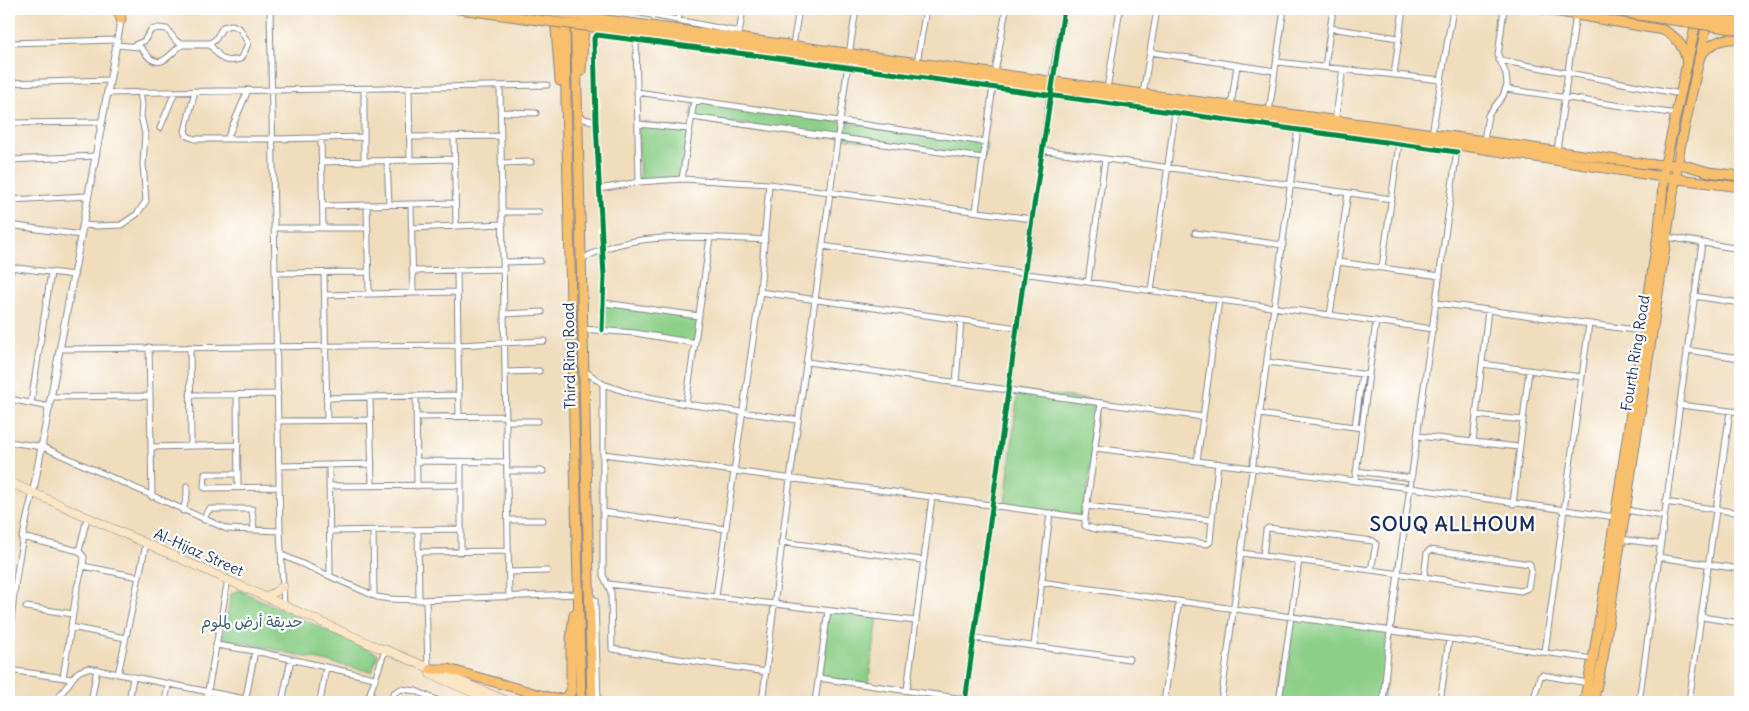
<svg xmlns="http://www.w3.org/2000/svg" width="1749" height="711" viewBox="0 0 1749 711" font-family="Delius,'Playpen Sans Arabic',sans-serif">
<style>
.green{fill:#8ccf87;stroke:#547f72}
.lines{fill:none;stroke-linecap:round;stroke-linejoin:round}
.minor-casing{stroke:#85868d;stroke-width:7}
.tertiary-casing{stroke:#85868d;stroke-width:8}
.secondary-casing{stroke:#85868d;stroke-width:9}
.primary-casing{stroke:#85868d;stroke-width:11}
.trunk-casing{stroke:#85868d;stroke-width:11}
.minor{stroke:#fff;stroke-width:5}
.tertiary{stroke:#fff;stroke-width:6}
.secondary{stroke:#fce5c4;stroke-width:8}
.primary{stroke:#f8bf6c;stroke-width:9}
.trunk{stroke:#f8bf6c;stroke-width:9}
.primary-bridge-casing{stroke:#85868d;stroke-width:11;stroke-linecap:butt}
.trunk-bridge-casing{stroke:#85868d;stroke-width:11;stroke-linecap:butt}
.primary-bridge{stroke:#f8bf6c;stroke-width:9}
.trunk-bridge{stroke:#f8bf6c;stroke-width:9}
.cycleway-casing{stroke:#fff;stroke-width:8}
.cycleway{stroke:#00873e;stroke-width:5}
.labels{text-anchor:middle;dominant-baseline:central;stroke-width:4.5;stroke-linejoin:round;paint-order:stroke}
.street-label{font-size:15px;fill:#1b2f5e;stroke:#fff}
.park-label{font-size:15px;fill:#3d5f6a;stroke:#fff}
.district-label{font-size:20px;font-weight:bold;letter-spacing:1px;fill:#1b2f5e;stroke:#fff}
</style>
<rect width="100%" height="100%" fill="#fff"/>
<filter id="ink" filterUnits="userSpaceOnUse"><feTurbulence type="fractalNoise" baseFrequency=".02" numOctaves="2"/><feDisplacementMap in="SourceGraphic" scale="10" xChannelSelector="R" yChannelSelector="G"/><feConvolveMatrix kernelMatrix="1 2 1 2 8 2 1 2 1" color-interpolation-filters="sRGB"/></filter>
<filter id="wash" filterUnits="userSpaceOnUse"><feTurbulence type="fractalNoise" baseFrequency=".0096" numOctaves="4" result="noise"/><feDisplacementMap in="SourceGraphic" scale="20" xChannelSelector="R" yChannelSelector="G"/><feGaussianBlur stdDeviation="1.12" result="paint"/><feColorMatrix in="noise" values="0 0 0 0 0 0 0 0 0 0 0 0 0 0 0 0 0 1.4 0 .05"/><feComposite in="paint" operator="in"/></filter>
<g filter="url(#wash)">
<rect width="100%" height="100%" fill="#efddbc"/>
<path class="green" d="M694,101L987,143L985,158L691,117Z
M638,122L689,129L682,179L640,182Z
M604,303L700,316L696,343L603,330Z
M1018,390L1099,401L1084,517L1005,505Z
M239,590L378,654L372,672L223,638L231,594Z
M828,611L878,618L868,684L819,677Z
M1292,614L1392,629L1383,702H1279Z"/>
</g>
<g filter="url(#ink)">
<g class="lines">
<defs>
<path id="minor" d="M270,9L280,531L284,606
M633,9L636,12L739,32
M678,21L680,9
M1330,28L1399,38
M739,34L743,9
M636,40L639,182
M9,43L117,40
M116,45L140,47C144,51 147,56 151,59C164,68 173,50 182,45H210C221,57 221,64 240,59L245,51L248,43L240,29L232,25L223,27L215,40L210,43H182L176,41L167,29L158,28L151,30L144,41L132,46
M793,45L799,9
M1150,52L1275,71
M849,55L856,9
M1499,60L1681,94
M1277,62L1441,80
M917,63L926,9
M1325,67L1333,9
M995,73L1006,9
M1394,75L1403,9
M9,83L110,80
M1051,83L1064,9
M500,87L509,597
M409,88L410,160
M364,89V161
M1107,89L1120,9
M1506,89L1677,114
M195,91L185,131L187,136L195,139H273L364,137
M637,92L985,142
M107,93L547,85
M1143,94L1157,9
M1231,106L1237,65
M501,112L536,113
M1269,112L1284,9
M577,117L596,122
M691,117L983,158
M1335,121L1343,69
M9,123L102,122
M638,124L689,129
M160,128L175,92
M1432,134L1453,9
M454,136L456,226
M410,137L501,136
M321,138L323,228
M227,139L248,90
M1484,141L1488,115L1503,96L1507,85L1506,74L1498,55L1504,9
M1042,150L1392,199
M1557,151L1576,14
M9,160L96,156
M387,160L389,204
M322,162L454,159
M502,163L531,162
M682,179L694,101
M599,189L639,182L682,179L769,184L1032,219
M9,200L88,196
M411,204L413,293
M367,205L369,294
M323,206L455,203
M976,211L993,86
M503,212H539
M9,225L81,235
M83,225L98,226L121,225L137,214L146,201L143,164L145,134L141,116L142,105L140,92
M274,228H368
M412,228L503,224
M1195,233L1283,245
M1667,237L1740,249
M822,246L1433,329
M581,259C592,254 604,248 616,245C662,233 719,238 765,240
M504,262L540,261
M1338,262L1440,276
M9,267L74,275
M1382,268L1399,143
M457,270L459,417
M412,271L504,269
M275,273L368,272
M324,273L327,420
M9,281L11,268
M1088,282L1105,159
M1151,291L1175,113
M760,292L1018,328
M325,295L457,292
M1694,296L1740,303
M604,303L699,316
M1436,303L1642,331
M504,314L542,312
M1330,315L1348,193
M582,329L635,333L695,343
M602,330L604,277L596,122L594,38L597,35L847,67L1457,152
M149,347L152,497
M190,347L191,446
M61,349L458,345L544,341
M1687,350L1740,358
M807,362L1203,417
M1267,362L1369,375
M1482,364L1582,377
M585,371L603,384L632,394L686,404L798,420
M505,372L539,371
M956,383L961,320
M603,384V575L611,592L612,649L766,672
M190,395L278,394
M237,395L238,488
M416,396L417,486
M52,397L150,396
M370,397L372,486
M326,398L459,395
M9,399L50,407
M31,403L51,272
M1101,403L1085,518V526L1095,529L1207,544L1210,542L1212,520
M686,404L710,238
M1679,405L1740,412
M1259,414L1362,428
M1476,415L1523,420
M416,417L506,416
M278,421L371,420
M506,421H538
M1355,427L1362,374
M1418,436L1519,447
M9,442L43,447L227,529L280,531
M1473,442L1488,310
M151,447L238,445
M1095,448L1411,488L1615,517
M603,454L932,497L907,690
M417,461L507,462
M1197,461L1219,300
M461,462V552
M329,465L330,576
M279,466L372,464
M507,471H543
M1356,471L1412,478
M238,474H205L204,487L205,488L279,487
M1355,481L1376,321
M329,486L461,485
M932,497L1085,518
M1665,502L1740,513
M1513,504L1529,370
M1086,506L1212,520L1218,463
M1625,510L1663,516
M183,511L187,495V486
M603,512L726,529
M204,520L207,512L210,509H252L254,530
M508,520H543
M418,530L419,600
M330,531L461,529
M373,531L374,596
M22,537L79,551L84,557L83,566L77,588L63,678
M1620,539L1659,544
M781,542L922,560
M1430,550L1530,564L1531,570L1528,588L1521,591L1424,577L1427,553Z
M79,551L87,518
M418,552L508,551
M1241,553L1424,577
M282,555L377,597L389,599L419,600L578,594
M1263,556L1266,530L1268,528L1373,541L1376,544L1371,570
M1658,557L1740,569
M83,566L139,577
M509,572L547,571
M1041,582L1593,659
M608,584L915,621
M589,596L595,600L598,702
M716,596L760,292L769,184
M426,600L428,667
M26,607L73,614
M1702,617L1740,623
M71,627L125,638
M973,638L1129,659
M9,640C14,590 20,541 33,493
M216,645L255,651L374,678
M1034,646L1050,513
M1545,652L1589,324
M9,670L72,679
M118,674L146,544
M819,678L985,702
M369,696L386,702
M55,702L76,674L80,671L88,668L260,702
M91,702L97,669
M129,702L133,677
M165,702L168,685
M206,702L228,579
M245,702L255,651
M282,702L291,659
M320,702L326,667
M367,702L384,653
M390,702L394,693L401,689L416,691L441,702
M762,702L790,479L848,64
M815,702L828,611
M965,702L1050,94
M1164,702L1179,601
M1221,702L1298,128
M1279,702L1299,560
M1383,702L1390,631L1457,150
M1440,702L1449,639
M1533,702L1540,677L1542,675L1588,683
M1639,702L1702,243
M1689,702L1730,411"/>
<path id="tertiary" d="M33,493L123,9"/>
<path id="secondary" d="M9,482L377,647L384,649L510,702
M265,597L275,592L283,586
M430,674L494,702"/>
<path id="primary" d="M117,9L121,19
M459,9L538,20
M529,9L539,10
M600,19L1484,141L1646,164L1684,165L1709,172L1740,176
M601,28L1458,145L1663,177L1740,187
M1584,702L1593,659L1603,597L1659,228L1665,164L1699,9
M1593,702L1603,658L1612,598L1680,148L1710,9"/>
<path id="trunk" d="M565,9L566,102L581,702
M575,9L592,702
M1542,9L1663,30C1678,37 1686,49 1687,66
M1603,9L1638,15
M555,16L560,81
M1699,58C1709,43 1722,37 1740,39
M581,71L585,9
M431,669H448L555,699L565,698L571,692V639L574,614"/>
</defs>
<use href="#minor" class="minor-casing"/>
<use href="#tertiary" class="tertiary-casing"/>
<use href="#secondary" class="secondary-casing"/>
<use href="#primary" class="primary-casing"/>
<use href="#trunk" class="trunk-casing"/>
<use href="#minor" class="minor"/>
<use href="#tertiary" class="tertiary"/>
<use href="#secondary" class="secondary"/>
<use href="#primary" class="primary"/>
<use href="#trunk" class="trunk"/>
<defs>
<path id="primary-bridge" d="M539,10L600,19
M538,20L601,28"/>
<path id="trunk-bridge" d="M1653,9L1740,22
M1638,15L1740,30"/>
</defs>
<use href="#primary-bridge" class="primary-bridge-casing"/>
<use href="#trunk-bridge" class="trunk-bridge-casing"/>
<use href="#primary-bridge" class="primary-bridge"/>
<use href="#trunk-bridge" class="trunk-bridge"/>
<defs>
<path id="cycleway" d="M602,330L604,277L596,122L594,38L597,35L847,67L1457,152
M965,702L1032,219L1064,9"/>
</defs>
<use href="#cycleway" class="cycleway-casing"/>
<use href="#cycleway" class="cycleway"/>
</g>
</g>
<g class="labels">
<g class="street-label">
<text transform="translate(1635 353) rotate(-81)">Fourth Ring Road</text>
<text transform="translate(569 356) rotate(-91)">Third Ring Road</text>
<text transform="translate(199 552) rotate(24)">Al-Hijaz Street</text>
</g>
<g class="park-label">
<text x="252" y="621">حديقة أرض لملوم</text>
</g>
<g class="district-label">
<text x="1453" y="523">SOUQ ALLHOUM</text>
</g>
</g>
<rect width="1749" height="711" fill="none" stroke="#fff" stroke-width="30"/>
</svg>
